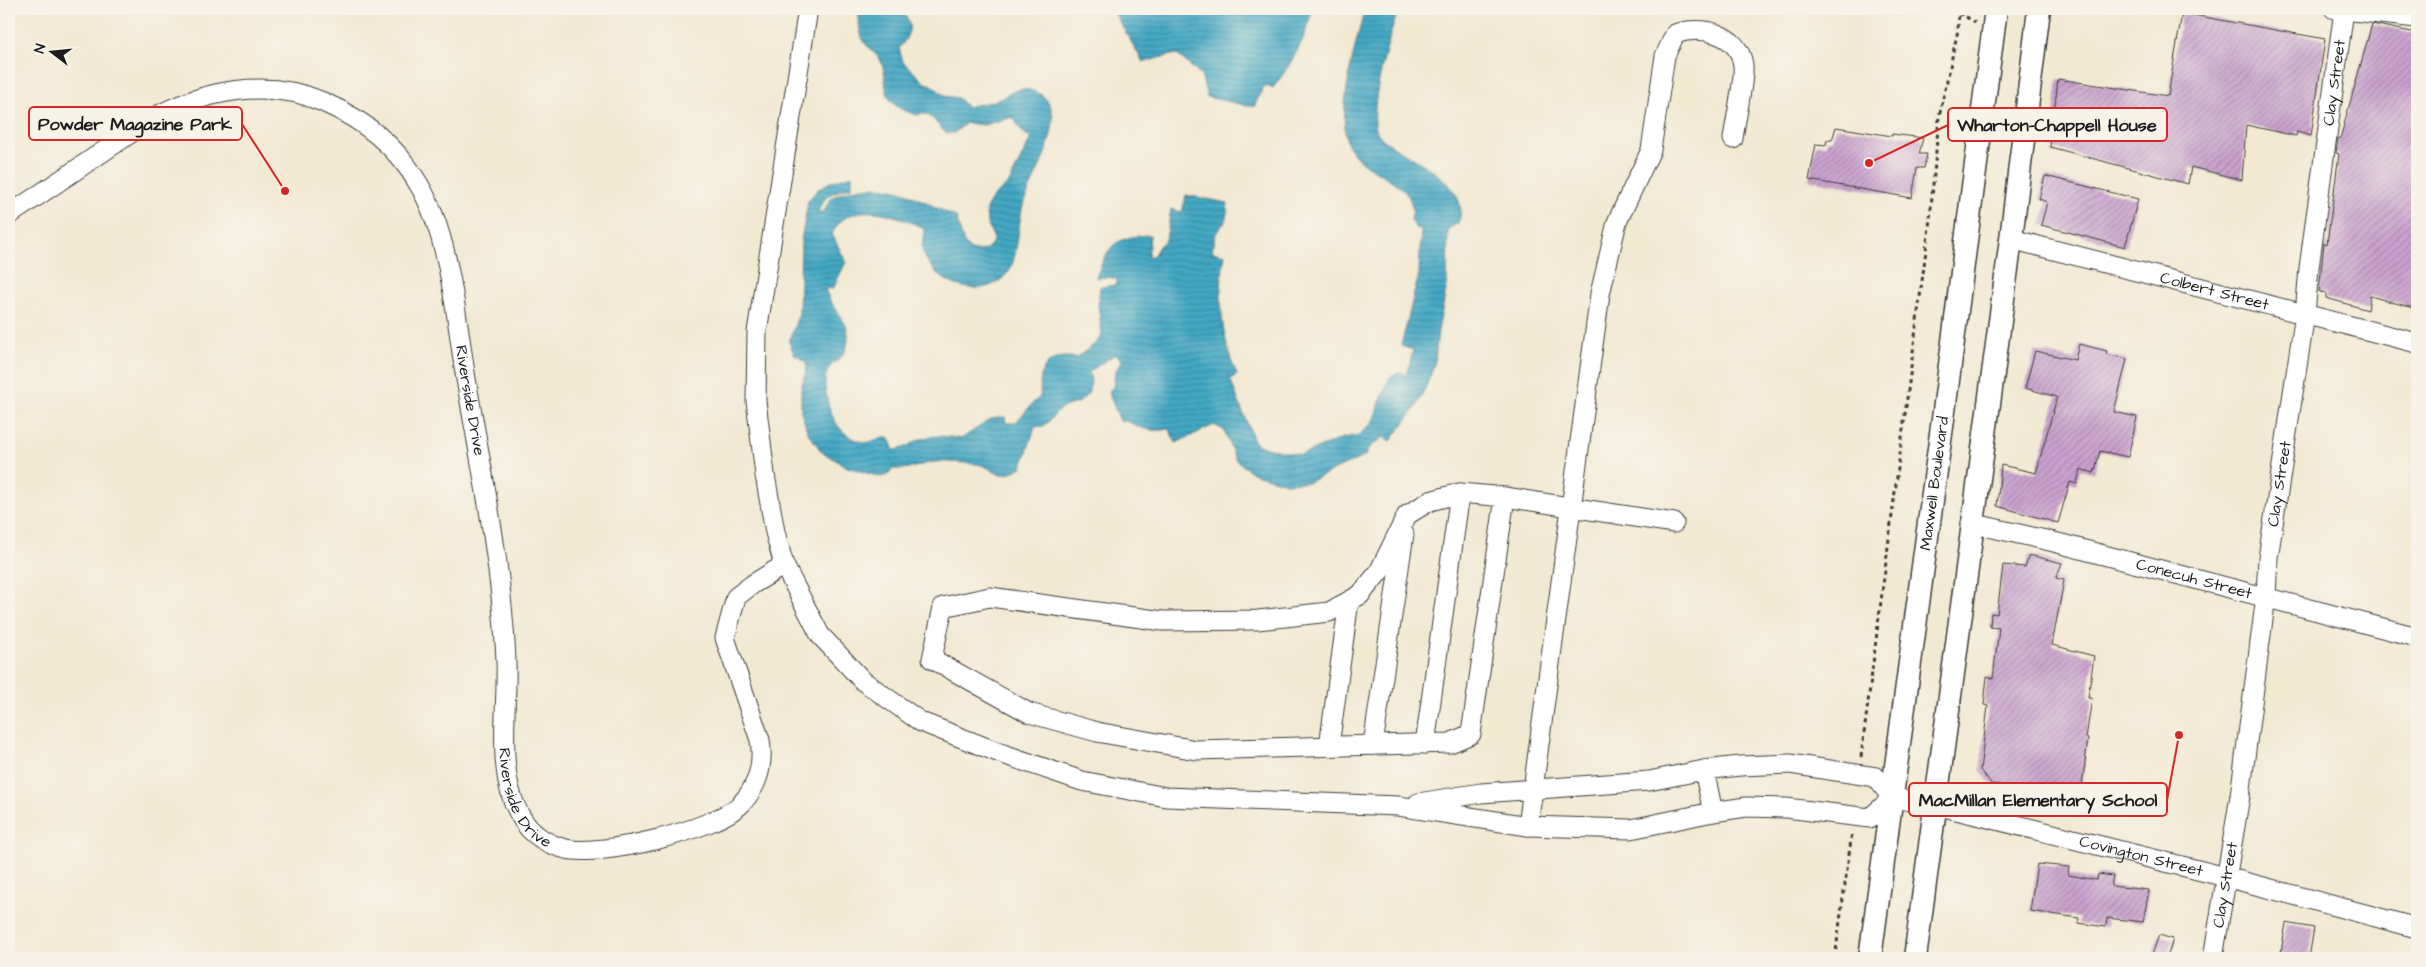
<svg xmlns="http://www.w3.org/2000/svg" width="2426" height="967" viewBox="0 0 2426 967" font-family="'Architects Daughter',sans-serif">
<style>
.water{fill:url(#water-rules);stroke:#306270}
.building{fill:url(#building-hatch)}
.lines{fill:none;stroke-linecap:round;stroke-linejoin:round}
.minor-casing{stroke:#3c3b37;stroke-width:21}
.major-casing{stroke:#3c3b37;stroke-width:25}
.path{stroke:#3c3b37;stroke-width:3;stroke-dasharray:4 4;stroke-linecap:butt}
.minor{stroke:#fff;stroke-width:19}
.major{stroke:#fff;stroke-width:22}
.labels{text-anchor:middle;dominant-baseline:central;stroke-width:4;stroke-linejoin:round;paint-order:stroke}
.street-label{font-size:16px;fill:#1c1c1c;stroke:#f7f3e8}
.leader{fill:none;stroke:#d62828;stroke-width:2}
.callout-dot{fill:#d62828;stroke:#f7f3e8;stroke-width:2}
.callout{fill:#f7f3e8;stroke:#d62828;stroke-width:2}
.callout-label{font-size:18px;text-anchor:middle;font-weight:bold;fill:#1c1c1c}
</style>
<defs>
<pattern id="water-rules" width="6" height="5" patternUnits="userSpaceOnUse" patternTransform="scale(1.25)"><rect width="6" height="5" fill="#44a8c4"/><path d="M0 2.5h6" fill="none" stroke="#38889e"/></pattern>
<pattern id="building-hatch" width="6" height="6" patternUnits="userSpaceOnUse" patternTransform="scale(1.25)"><rect width="6" height="6" fill="#caa2cf"/><path d="M-1 1l2-2M0 6l6-6M5 7l2-2" fill="none" stroke="#a383a7"/></pattern>
</defs>
<rect width="100%" height="100%" fill="#f7f3e8"/>
<filter id="ink" filterUnits="userSpaceOnUse"><feTurbulence type="fractalNoise" baseFrequency=".02" numOctaves="2"/><feDisplacementMap in="SourceGraphic" scale="10" xChannelSelector="R" yChannelSelector="G"/><feConvolveMatrix kernelMatrix="1 2 1 2 8 2 1 2 1" color-interpolation-filters="sRGB"/></filter>
<filter id="wash" filterUnits="userSpaceOnUse"><feTurbulence type="fractalNoise" baseFrequency=".0096" numOctaves="4" result="noise"/><feDisplacementMap in="SourceGraphic" scale="20" xChannelSelector="R" yChannelSelector="G"/><feGaussianBlur stdDeviation="1.12" result="paint"/><feColorMatrix in="noise" values="0 0 0 0 0 0 0 0 0 0 0 0 0 0 0 0 0 1.4 0 .05"/><feComposite in="paint" operator="in"/></filter>
<g filter="url(#wash)">
<rect width="100%" height="100%" fill="#f2e9d2"/>
<path class="water" d="M859,9H900C914,23 911,34 899,48L903,62L925,83L932,85L945,96L958,98L967,107C977,104 988,103 997,100C1006,97 1012,90 1022,89C1029,89 1037,92 1043,96C1071,119 1031,179 1023,206C1017,225 1019,262 1006,275C981,302 934,285 923,252C921,246 924,235 924,229C897,214 849,197 832,234L846,262L833,289L825,288C830,307 850,320 848,339C847,359 834,359 828,370C824,378 825,385 826,393C830,418 840,437 866,443L881,438H888L892,444L893,450C906,449 907,446 918,440C931,434 948,436 961,439L991,419L1005,417L1006,423H1015C1024,414 1029,406 1040,397C1041,390 1039,379 1042,373C1047,358 1063,355 1077,358L1097,342L1102,335L1098,305L1100,287L1117,285V279L1109,277L1096,278C1108,245 1114,237 1150,235L1148,257L1154,255L1159,246L1166,240L1171,209L1182,212L1186,195L1228,203L1226,220L1215,235L1212,252L1225,255C1217,294 1221,339 1237,375L1230,379L1255,443L1266,448L1302,455L1343,438L1359,435L1372,423L1390,377L1400,372L1407,375L1413,350L1401,346L1419,274L1421,229L1416,228L1411,220C1422,180 1363,176 1349,147C1335,117 1356,41 1365,9H1399C1390,32 1369,106 1376,129C1380,140 1389,143 1398,149C1423,165 1470,186 1459,222L1448,229L1447,285L1438,331L1435,361L1430,377L1417,406L1391,441L1384,437L1370,447L1365,456L1309,482L1286,483L1252,473L1235,459L1224,430L1214,425L1176,443L1169,429C1158,431 1150,431 1139,427C1132,424 1128,420 1120,421L1108,391L1113,388L1115,372L1122,360L1115,354L1089,372L1091,382L1088,394L1080,402L1061,408L1044,426L1035,427L1022,467C994,484 996,466 976,464C969,463 940,461 934,462C917,465 912,470 892,469L888,475L880,477L847,467L822,452L808,433L801,412V388L807,367L805,361L794,354L789,342L799,313L801,241L808,201L817,190L830,182L852,175V187C835,191 824,194 818,212H824C826,208 828,202 831,199C835,194 846,192 852,190C895,179 920,201 956,217C961,230 961,252 979,251C988,250 990,246 994,239L987,223L986,209L993,197L1009,183L1031,138L1022,132L1013,117L984,125L966,123L954,133H946C937,126 930,109 917,115C909,112 899,110 893,103C883,94 887,78 883,67C880,55 871,52 865,43C858,33 859,20 859,9Z
M1115,9H1312C1306,40 1292,63 1273,88L1264,86L1254,107L1207,97L1201,75L1176,54L1143,62L1116,16Z"/>
<g id="blocks">
<path class="building" d="M2182,13L2325,39L2311,136L2297,132L2296,136L2246,125L2242,180L2191,167L2188,184L2050,147L2058,79L2168,96Z
M2372,24L2417,33V309L2370,296L2368,310L2326,298V293L2319,292L2324,243L2327,244L2339,154L2336,153L2338,138L2340,139Z
M1836,127L1892,136V134L1923,138L1919,154H1927L1924,168H1917L1912,198L1809,180L1816,144L1826,145L1827,140H1832Z
M2045,176L2138,199L2125,247L2041,225L2047,202L2039,199Z
M2079,344L2107,351L2106,354L2127,359L2114,412L2137,417L2128,457L2100,451L2094,473L2080,469L2077,484L2070,482L2058,523L1997,506L2001,465L2036,473L2057,397L2025,388L2035,351L2075,360Z
M2029,555L2062,563L2056,578L2064,580L2052,645L2094,656L2088,698H2092L2086,738H2088L2081,794L1991,784L1980,770L1988,706L1984,705L1987,676L1993,678L1999,628L1990,627L1991,613L1997,614L2003,565L2025,567Z
M2037,864L2069,867L2068,875L2097,880L2098,874L2113,876L2111,886L2149,890L2143,922L2107,918L2106,927L2078,923L2079,918L2030,911Z
M2286,923L2314,928L2309,958H2280Z
M2159,935L2173,939L2167,958H2151Z"/>
</g>
</g>
<g filter="url(#ink)">
<use href="#blocks" fill-opacity="0" stroke="#3c3b37" stroke-width="1"/>
<g class="lines">
<defs>
<g id="minor">
<path d="M2334,9L2417,18"/>
<path id="s1" d="M9,215L153,118C205,90 267,78 323,102C362,119 396,145 418,183C450,235 456,318 466,379C482,472 502,566 506,661C508,710 495,774 521,817C530,834 548,845 566,849C602,857 715,830 741,804C758,786 764,765 760,740L725,638L736,597L753,584L784,565L820,635L863,681L921,722L1000,753L1082,781L1166,797L1398,806L1528,826L1631,829L1713,812L1746,807L1786,808L1870,818L1892,798"/>
<path id="s2" d="M2011,239L2417,343"/>
<path d="M1505,497L1471,734L1450,743L1196,750L1097,732L1029,713L932,659L943,607L990,597L1163,621L1258,620L1329,612L1360,595L1379,572L1407,515L1430,501L1460,493L1505,497L1674,523"/>
<path id="s3" d="M1971,523L2054,542L2417,637"/>
<path d="M784,565L775,532L765,475L756,401L757,332L808,9"/>
<path d="M1425,744L1460,493"/>
<path d="M1373,745L1404,534"/>
<path d="M1329,746L1349,601"/>
<path d="M1704,770L1713,812"/>
<path id="s4" d="M1892,798L1936,805L2226,877L2417,928"/>
<path d="M1418,803L1481,793L1649,781L1704,770L1740,766L1790,764L1876,777L1892,798"/>
<path d="M1528,826L1600,294L1617,222L1651,150L1665,56L1675,34C1701,25 1739,33 1743,65C1745,79 1735,122 1733,139"/>
<path id="s5" d="M2213,958L2240,796L2266,596L2268,558L2305,314L2309,268L2344,10"/>
</g>
<g id="major">
<path id="s6" d="M1870,958L1943,419L1996,9"/>
<path d="M1915,958L2011,239L2039,9"/>
</g>
</defs>
<use href="#minor" class="minor-casing"/>
<use href="#major" class="major-casing"/>
<path class="path" d="M1959,13L1975,22
M1861,757L1930,219L1939,117L1958,30L1959,9
M1835,958L1852,832"/>
<use href="#minor" class="minor"/>
<use href="#major" class="major"/>
</g>
</g>
<g class="labels">
<g class="street-label">
<text stroke="none"><textPath href="#s5" startOffset="884">Clay Street</textPath></text>
<text stroke="none"><textPath href="#s2" startOffset="210">Colbert Street</textPath></text>
<text stroke="none"><textPath href="#s1" startOffset="702">Riverside Drive</textPath></text>
<text stroke="none"><textPath href="#s6" startOffset="479">Maxwell Boulevard</textPath></text>
<text stroke="none"><textPath href="#s5" startOffset="479">Clay Street</textPath></text>
<text stroke="none"><textPath href="#s3" startOffset="230">Conecuh Street</textPath></text>
<text stroke="none"><textPath href="#s1" startOffset="1108">Riverside Drive</textPath></text>
<text stroke="none"><textPath href="#s4" startOffset="256">Covington Street</textPath></text>
<text stroke="none"><textPath href="#s5" startOffset="74">Clay Street</textPath></text>
</g>
</g>
<path class="leader" d="M285 191L242 124M1869 163L1948 125M2179 735L2167 800"/>
<g class="callout-dot">
<circle cx="285" cy="191" r="5"/>
<circle cx="1869" cy="163" r="5"/>
<circle cx="2179" cy="735" r="5"/>
</g>
<g class="callout">
<rect x="29" y="107" width="213" height="33" rx="5"/>
<rect x="1948" y="108" width="219" height="33" rx="5"/>
<rect x="1909" y="783" width="258" height="33" rx="5"/>
</g>
<g class="callout-label">
<text x="135" y="130">Powder Magazine Park</text>
<text x="2057" y="131">Wharton–Chappell House</text>
<text x="2038" y="806">MacMillan Elementary School</text>
</g>
<rect width="2426" height="967" fill="none" stroke="#f7f3e8" stroke-width="30"/>
<g transform="translate(52 52) rotate(286)" stroke="#f7f3e8" stroke-width="4" paint-order="stroke">
<path d="M0-4L9 19L0 12L-9 19Z" fill="#1c1c1c"/>
<text y="-8" font-size="14" font-weight="bold" text-anchor="middle" fill="#1c1c1c">N</text>
</g>
</svg>
